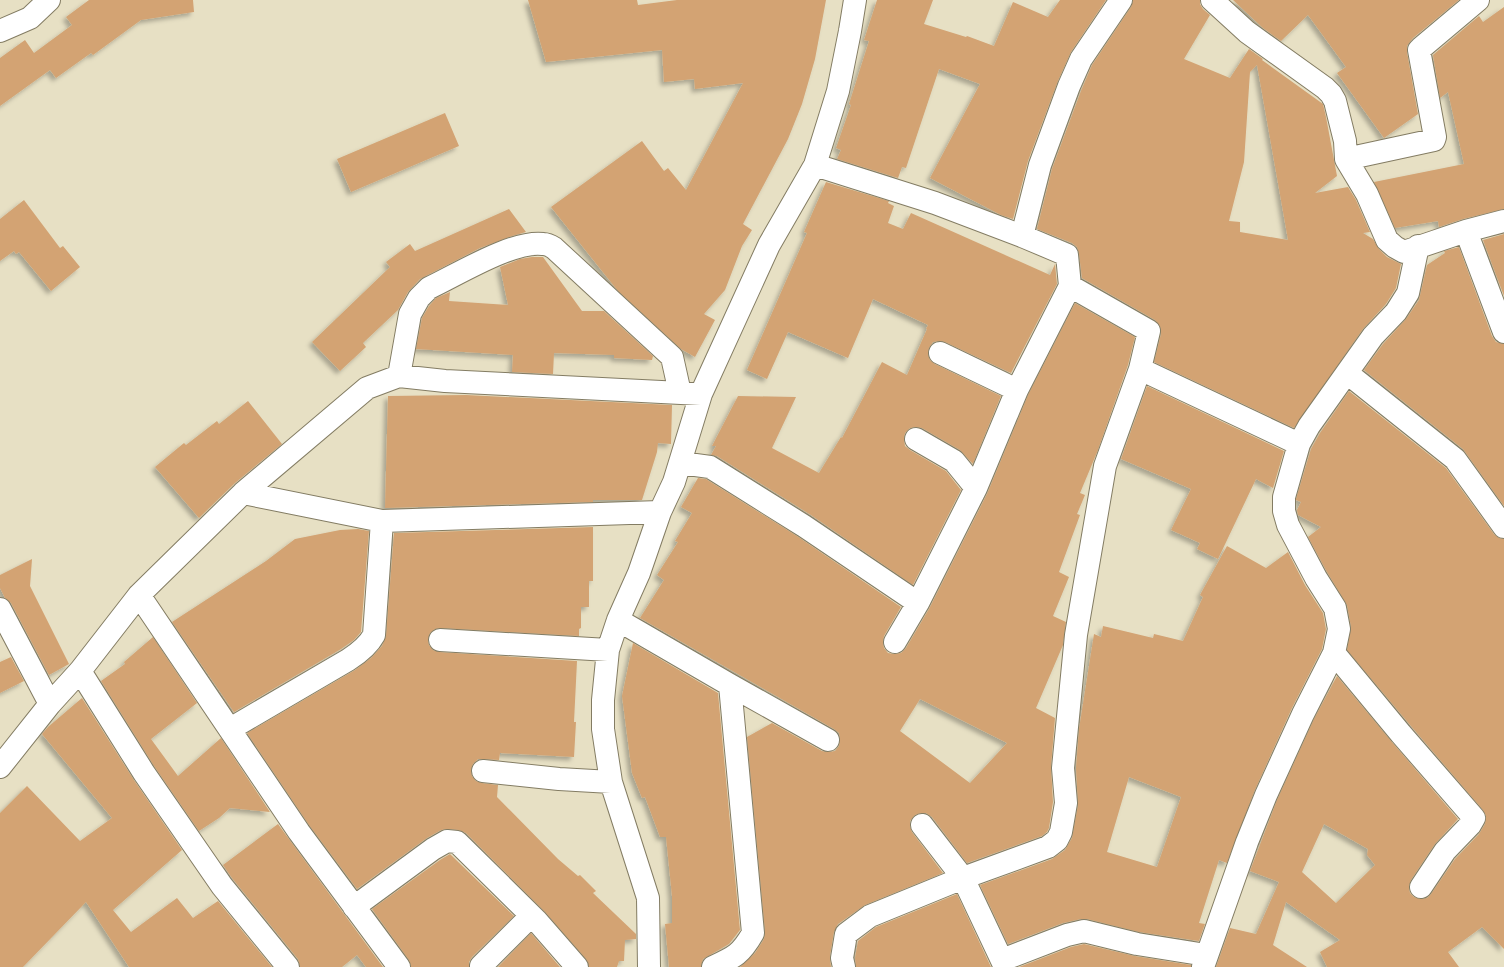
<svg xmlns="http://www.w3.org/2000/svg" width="1504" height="967" viewBox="0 0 1504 967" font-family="Commissioner,sans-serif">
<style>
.building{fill:#d3a373;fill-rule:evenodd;filter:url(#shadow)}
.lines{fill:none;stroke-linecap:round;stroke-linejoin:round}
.minor-casing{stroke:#837c63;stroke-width:24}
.minor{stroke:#fff;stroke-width:22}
</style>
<defs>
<filter id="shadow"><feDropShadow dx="-3.5" dy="3.5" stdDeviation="2" flood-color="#0004"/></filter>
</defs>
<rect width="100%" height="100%" fill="#e7e0c4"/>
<path class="building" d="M89,0H193L194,12L141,20L93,55L91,53L56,78L50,70L0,106V58L25,40L34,53L72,25L66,17Z
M528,0H637L638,5L677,0H826L815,59L802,104L788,139L743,224L752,230L742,246L725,290L704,314L715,320L695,357L681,349L618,291L551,207L642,141L664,171L668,168L686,190L743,83L695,89L694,79L664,82L662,50L546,62Z
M877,0H933L924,24L966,37L967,36L994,46L1013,2L1048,17L1060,0H1106L1071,52L1058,81L1028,161L1013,219L1001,215L930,178L980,84L939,69L906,168L902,167L898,178L837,159L841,150L836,148L851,105L849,104L869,41L864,40Z
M1133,0H1200V4L1203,9L1210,15L1184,59L1230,78L1249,49L1263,59L1262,60L1323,104L1326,117L1337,176L1315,193L1348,187L1356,200L1370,232L1363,233L1373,239L1379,249L1387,257L1401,264L1396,288L1386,304L1363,329L1294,428L1154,362L1161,334L1160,326L1155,320L1082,278L1079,254L1077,247L1072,243L1037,229L1052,169L1081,91L1092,65L1131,7ZM1257,65L1284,217L1288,240L1240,232V222L1229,221L1244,162L1250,72Z
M1233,0H1459L1413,38L1407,46V52L1418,114L1384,138L1337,73L1346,67L1308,15L1281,41L1263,28Z
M1504,7V209L1463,219L1439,227L1438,221L1395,228L1374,182L1464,164L1448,92L1440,98L1433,55L1479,16L1483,22Z
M445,113L459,146L351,192L337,159Z
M826,182L889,201L888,203L894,206L888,223L903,229L911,213L1050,275L1055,264L1057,284L1011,373L945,342L939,341L933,342L929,348L928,354L930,360L935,364L1001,396L973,464L960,450L922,428L916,427L910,428L905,433L904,439L905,446L910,450L946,471L961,490L913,585L811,515L717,456L711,455L716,446H712L738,396L796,397L772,448L819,473L841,437L842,438L882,362L907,375L927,329H926L928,325L873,299L848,358L788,332L767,379L747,370L807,233L804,232Z
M24,200L60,248L63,246L80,267L51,291L19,252L16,254L14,251L0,261V219Z
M509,209L526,232L512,236L480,248L420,279L408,292L398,310L363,343L366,347L340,371L312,342L390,267L386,262L410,244L415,251Z
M1504,234V296L1483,240Z
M1459,247L1492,336L1496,342L1504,344V506L1463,449L1364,370L1383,344L1406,319L1419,300L1427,265L1445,253L1444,251Z
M532,257H543L582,311H604L653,356L652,360L614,358V355L554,353L553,374L512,372L513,355L416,349L422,318L429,306L436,298L450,292L449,301L508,305L500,267L520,259Z
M1075,303L1135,337L1128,365L1098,450L1080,493L1085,495L1077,514L1080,515L1059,572L1069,577L1053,616L1066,622L1063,645L1036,708L1055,718L1051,767L1053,802L1049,828L1047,832L1042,836L967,863L932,817L926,813H921L915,815L910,821V826L912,832L943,873L865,905L838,924L834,932L830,956L831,967H740L755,953L764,939L765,932L747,737L772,723L822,751L828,752L835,751L839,746L840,739L839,733L834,729L640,618L664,580L657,575L678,542L675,541L692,513L681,507L698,478L706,479L797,536L901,607L884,636L883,642L884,648L888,653L894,654L901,653L906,648L929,609L987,494L1028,395ZM920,699L1007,743L970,783L900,731Z
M1147,386L1284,451L1273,488L1256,479L1218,559L1197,549L1200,543L1171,530L1191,489L1121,459Z
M1349,391L1446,468L1494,534L1499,538L1504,539V949L1482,927L1448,952L1459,967H1327L1320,952L1340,940L1286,902L1273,945L1307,967H1216L1230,928L1256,934L1279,882L1250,871L1277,800L1314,719L1337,676L1392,742L1458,819L1435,844L1411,880L1409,887L1410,893L1414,897L1421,899L1427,898L1431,894L1455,859L1479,834L1485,824L1486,816L1483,810L1411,726L1347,650L1351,627L1347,605L1327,572L1308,537L1321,527L1298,515L1297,510L1301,502L1296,500V499L1311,449L1320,433ZM1324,824L1368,849L1367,855L1375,865L1336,903L1302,872Z
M466,395L672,405L671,444L658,443L657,452L642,500H593V502L385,508L388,396Z
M248,401L282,444L235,483L199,518L155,467L184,443L186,445L217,421L219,424Z
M593,527V581H589V607H581V628L579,629V636L441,628L435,629L430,633L428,640L429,645L433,650L439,652L577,661L574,722H576L574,757L500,753L499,760L484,759H478L473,764L471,770L472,776L476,781L482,783L498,785L497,797L558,859L578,876L580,875L596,891L593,893L636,934V939L625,940L624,961H619L617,967H589L586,959L545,912L466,833L459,830L448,829L441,830L427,838L357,889L309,825L247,733L355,670L371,658L382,646L386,636L394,533Z
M358,529L369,531L361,632L354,640L341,649L234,712L172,622L266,561L295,539L340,530Z
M1227,546L1266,568L1288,552L1305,585L1323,613L1326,629L1322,649L1292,708L1255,790L1227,863L1219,860L1199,923L1205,924L1199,941L1139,932L1087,919H1081L1063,923L1008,944L980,885L1052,859L1065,850L1072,838L1078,805L1076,768L1079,729L1094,634L1101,637L1103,626L1153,638L1154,634L1183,641L1203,597L1200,595ZM1129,777L1181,797L1157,867L1107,852Z
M32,559L30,586L69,664L49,675L11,603L5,598L0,588V575Z
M153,637L197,703L151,739L178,776L221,738L270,812L230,808L219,818L199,831L154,766L101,681L125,664L124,662Z
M633,643L718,693L740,930L729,944L703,959L701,967H669L665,924L672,923V896L666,837H660L645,797L642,798L632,773L622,696Z
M11,657L24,681L0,693V662Z
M82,698L134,780L182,850L113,910L131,932L177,898L193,918L218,901L272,967H129L86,902L23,967H0V813L27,786L80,841L112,818L42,734L48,727Z
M278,824L289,839L383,967H366L357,955L342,967H300L298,959L232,878L223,865Z
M450,854L514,916L472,957L469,962V967H411L409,960L372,909L440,860Z
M957,894L991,967H856L855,958L858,941L876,927Z
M531,933L560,967H498Z
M1084,944L1135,956L1191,965V967H1019L1071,947Z"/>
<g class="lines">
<defs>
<path id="minor" d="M1212,0L1247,32L1325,88L1331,94L1335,101L1345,141L1346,159L1367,194L1387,240L1395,247L1404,252L1466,231L1504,221
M0,31L30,18L49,0
M1346,159L1434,140L1435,137L1419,50L1421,48L1478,0
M815,165L935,203L1022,236L1067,255L1070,286L1017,390L976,488L918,603L895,642
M1466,231L1504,332
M1022,236L1040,165L1069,86L1081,59L1121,0
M940,353L1017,390
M1140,369L1299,444
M1347,373L1455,459L1504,527
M399,376L410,314L419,298L429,288C457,275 513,240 543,244C547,244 551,246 554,248L672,357L680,393
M916,439L954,461L976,488
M681,463L710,467L804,526L918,603
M243,493L382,521L660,512
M139,595L299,832L399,967
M0,609L50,704
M618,620L730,685L828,740
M440,640L608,650
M1334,653L1401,734L1474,818L1470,825L1445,851L1421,887
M80,671L144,773L222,886L288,967
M230,729L348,660C359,653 368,646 374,635L382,521
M0,767L50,704L80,671L139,595L243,493L367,388L399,376L445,381L701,394
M483,771L559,779L611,782
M922,825L963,878L1005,967
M354,907L433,849L447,841L457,842L536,920L577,967
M1002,960L1067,935L1084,931L1137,944L1206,955
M481,966L531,916
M649,967L648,898L611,782L603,729V700L608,650L618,620L639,573L660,512L674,482L701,394L769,245L815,165L838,91L850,31L855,0
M713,967C735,957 741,954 753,933L730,685
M844,967L842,958L846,934L870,916L963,878L1048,847L1057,840L1061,832L1066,803L1063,768L1076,635L1105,466L1140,369L1149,331L1070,286
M1203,967L1247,842L1266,795L1303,714L1334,653L1339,629L1335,608L1316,578L1288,525L1284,511V497L1299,444L1309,426L1373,336L1396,312L1408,293L1418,246"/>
</defs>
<use href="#minor" class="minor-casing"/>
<use href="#minor" class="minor"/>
</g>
</svg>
